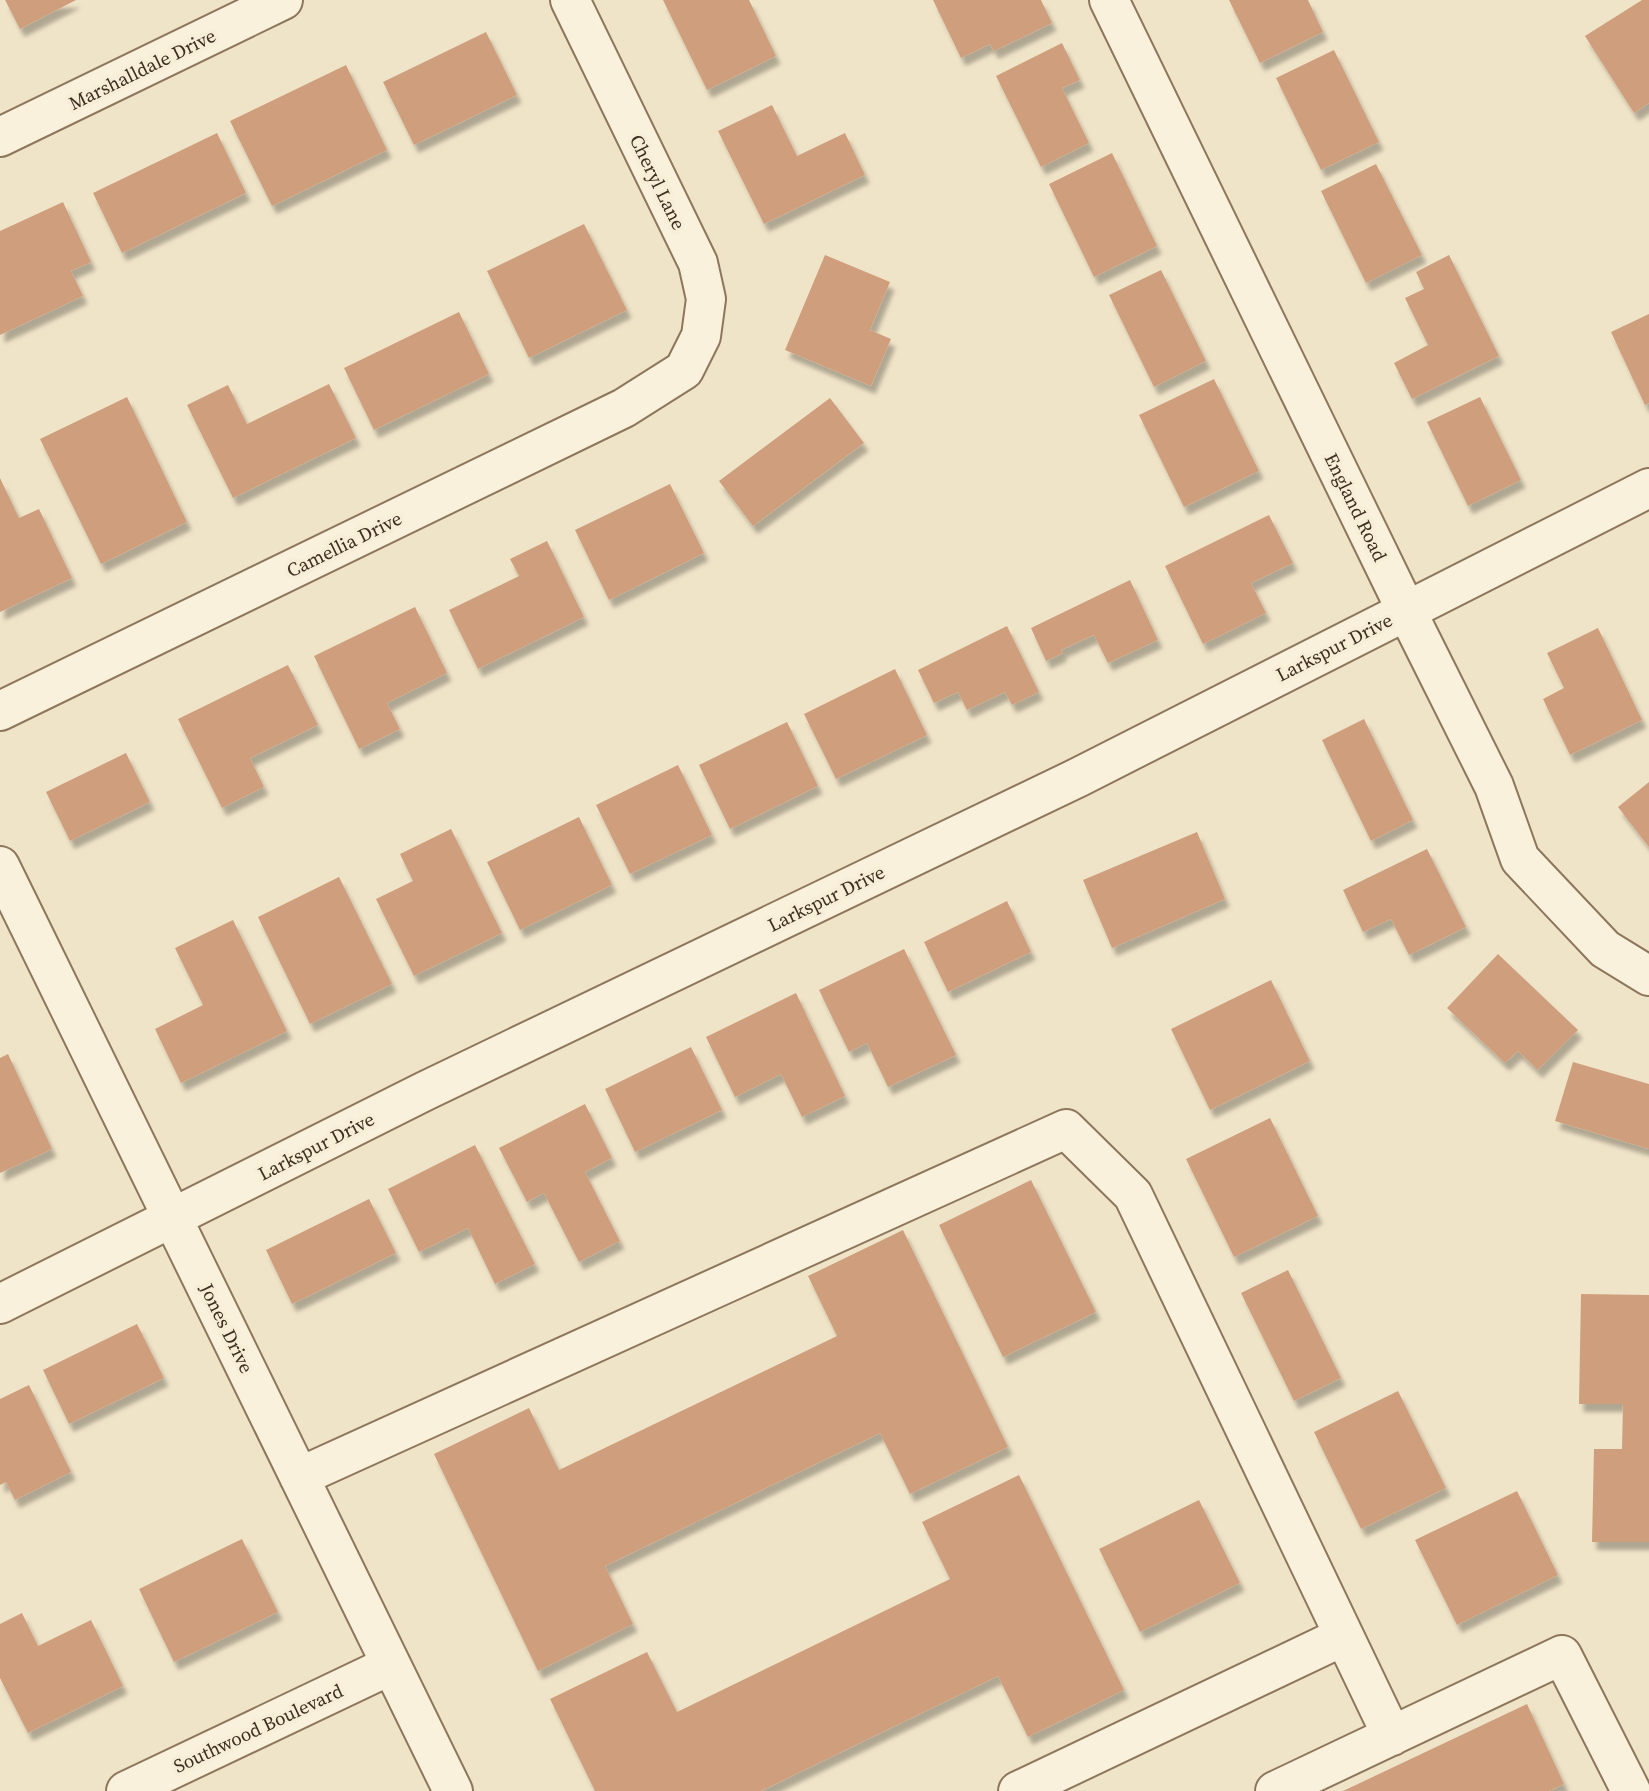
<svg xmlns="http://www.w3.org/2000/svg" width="1649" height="1791" viewBox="0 0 1649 1791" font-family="'Source Serif 4',serif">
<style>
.building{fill:#cf9f7d;filter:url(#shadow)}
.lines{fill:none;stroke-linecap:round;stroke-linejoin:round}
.minor-casing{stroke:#8d765c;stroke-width:42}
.minor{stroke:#faf1dc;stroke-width:38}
.labels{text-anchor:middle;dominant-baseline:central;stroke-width:7;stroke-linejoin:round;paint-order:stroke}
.street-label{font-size:19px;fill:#3d2e20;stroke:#f7eed8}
</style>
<defs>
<filter id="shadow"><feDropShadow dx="4.5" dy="8" stdDeviation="2" flood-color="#0004"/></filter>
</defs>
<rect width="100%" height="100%" fill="#f0e4c8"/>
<path class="building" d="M5,0H76L20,29Z
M663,0H749L776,56L707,90Z
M933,0H1041L1052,23L994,51L990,44L961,58Z
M1229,0H1308L1323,32L1260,63Z
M1642,0H1649V103L1634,113L1585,36Z
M486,32L517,95L414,145L383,82Z
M1062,43L1080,80L1062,88L1089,143L1041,167L996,76Z
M1334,50L1379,142L1321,170L1276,78Z
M346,65L387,150L272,206L230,121Z
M772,105L797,156L845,133L865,175L764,224L718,131Z
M217,133L246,193L122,253L93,193Z
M1112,153L1157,246L1094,277L1049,184Z
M1376,164L1422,255L1366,283L1321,191Z
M63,202L91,262L71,271L83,296L0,335V231Z
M584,224L627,310L529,358L487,271Z
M825,255L890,282L870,330L891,339L871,386L785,350Z
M1449,255L1499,356L1412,399L1394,363L1428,345L1405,298L1424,289L1416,272Z
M1161,270L1206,361L1154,387L1109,295Z
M459,312L489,374L374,430L344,368Z
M1649,314V403L1645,405L1611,332Z
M1214,379L1259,471L1184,507L1139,415Z
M329,384L356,438L233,498L187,405L228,385L247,424Z
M127,397L187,522L101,564L40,439Z
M1480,397L1521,480L1468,506L1427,422Z
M830,398L864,443L753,526L719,481Z
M0,478L19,518L39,509L72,578L0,612Z
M670,484L704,553L609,600L575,530Z
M1269,515L1293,563L1251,583L1266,613L1203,644L1165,566Z
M547,541L584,617L478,669L449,610L519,576L510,559Z
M1130,580L1158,640L1108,663L1094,635L1061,650L1063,653L1046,661L1031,628Z
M415,607L447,673L387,703L400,729L359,749L314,656Z
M1007,626L1039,692L1012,705L1005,692L967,710L958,692L934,703L918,670Z
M1598,628L1642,720L1570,755L1543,699L1564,688L1547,653Z
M288,665L318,725L250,758L264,787L222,808L178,719Z
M895,669L927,735L836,779L804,714Z
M1364,719L1413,820L1371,841L1322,740Z
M787,722L818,786L730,829L699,765Z
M126,753L150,802L70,841L46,792Z
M678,765L712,835L630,874L596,805Z
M1649,782V847L1618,807Z
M579,817L612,885L520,930L487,862Z
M451,829L502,933L414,976L376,899L413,881L400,854Z
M1197,832L1225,899L1112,948L1083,880Z
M1427,849L1466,927L1409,955L1391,919L1363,932L1343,890Z
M339,877L392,984L310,1024L258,917Z
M1007,901L1031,952L948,992L924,942Z
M233,920L287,1031L181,1083L155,1029L203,1005L175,948Z
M904,949L956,1055L888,1087L867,1043L849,1052L819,990Z
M1498,954L1578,1030L1538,1070L1518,1051L1505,1063L1447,1008Z
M1271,980L1310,1061L1210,1110L1171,1029Z
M796,993L845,1096L802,1117L781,1074L735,1097L706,1037Z
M691,1047L722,1110L635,1152L605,1089Z
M8,1054L52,1149L0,1173V1058Z
M1573,1062L1649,1084V1149L1555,1121Z
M585,1104L612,1158L585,1172L620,1241L579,1262L544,1193L527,1202L499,1148Z
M1270,1118L1318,1216L1234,1257L1186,1159Z
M475,1145L535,1264L495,1284L468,1228L419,1252L388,1189Z
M1031,1180L1096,1312L1003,1357L939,1225Z
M369,1199L396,1253L292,1304L266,1250Z
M903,1230L1008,1447L910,1494L880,1433L605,1566L633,1624L538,1671L434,1454L529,1408L559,1470L837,1336L808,1276Z
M1288,1270L1341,1378L1294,1401L1241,1293Z
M1581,1294L1649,1295V1542H1592L1594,1449H1622L1623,1404H1579Z
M137,1324L164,1378L69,1424L43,1370Z
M29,1385L71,1472L15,1500L6,1482L0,1485V1399Z
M1398,1391L1446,1488L1361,1529L1314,1432Z
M1019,1475L1124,1690L1028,1737L998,1676L761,1791H595L550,1699L647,1652L677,1712L950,1579L922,1522Z
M1517,1491L1558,1575L1457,1625L1415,1540Z
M1199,1500L1240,1583L1140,1632L1099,1549Z
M242,1539L278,1612L174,1662L139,1589Z
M22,1613L38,1646L91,1620L123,1686L28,1733L0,1678V1624Z
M1527,1704L1564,1784L1549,1791H1343Z"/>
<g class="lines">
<defs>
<path id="minor" d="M1109,0L1406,610L1494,786L1520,859L1605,949L1649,976
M0,137L283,0
M0,711L624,408L684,370L701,336L706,299L698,263L570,0
M0,866L453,1791
M0,1304L425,1091L1079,777L1649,488
M299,1477L1066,1129L1133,1195L1392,1736
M126,1791L391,1665
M1018,1791L1344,1636
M1275,1791L1562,1655L1631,1791"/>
</defs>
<use href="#minor" class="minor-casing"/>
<use href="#minor" class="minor"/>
</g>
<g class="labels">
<g class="street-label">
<text transform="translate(142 69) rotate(-26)">Marshalldale Drive</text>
<text transform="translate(658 182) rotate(64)">Cheryl Lane</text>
<text transform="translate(1356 507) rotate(64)">England Road</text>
<text transform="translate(344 544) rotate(-26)">Camellia Drive</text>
<text transform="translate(1334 647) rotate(-27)">Larkspur Drive</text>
<text transform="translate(826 898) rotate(-26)">Larkspur Drive</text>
<text transform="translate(316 1146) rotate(-27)">Larkspur Drive</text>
<text transform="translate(227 1328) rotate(64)">Jones Drive</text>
<text transform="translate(258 1728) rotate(-25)">Southwood Boulevard</text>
</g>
</g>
</svg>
